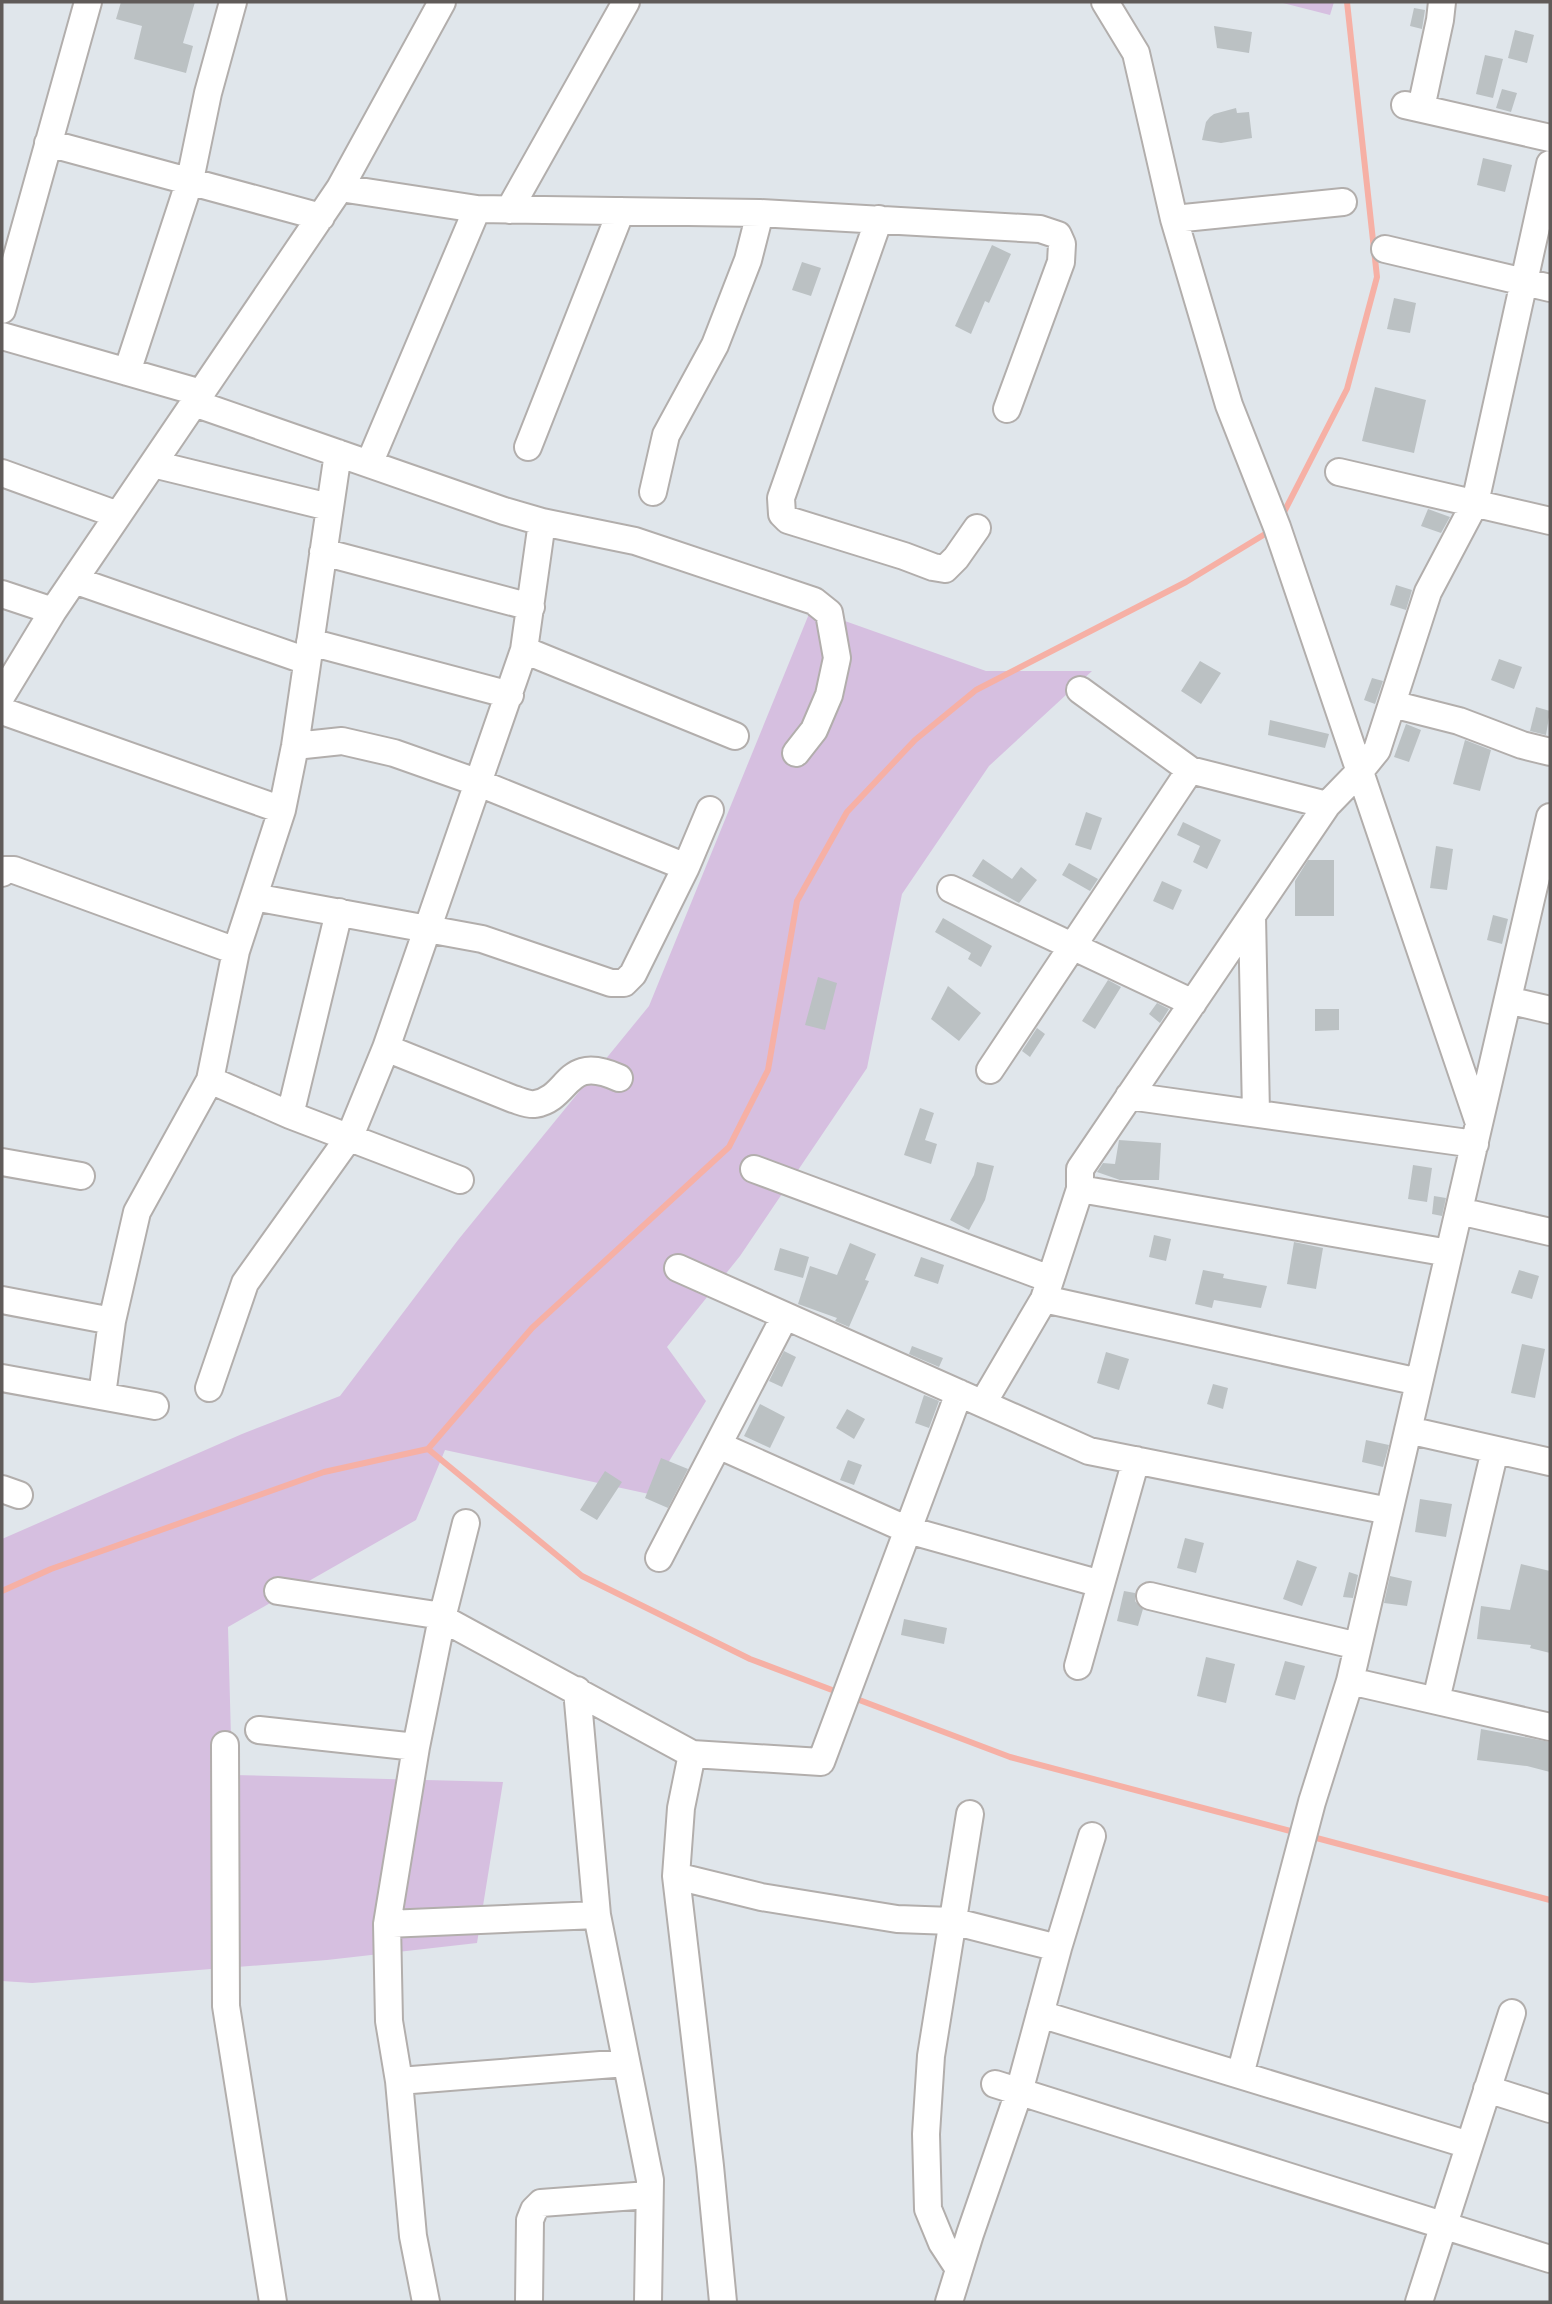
<svg xmlns="http://www.w3.org/2000/svg" width="1552" height="2304" viewBox="0 0 1552 2304" font-family="Ubuntu,sans-serif">
<style>
.green{fill:#d6bfe0}
.lines{fill:none;stroke-linecap:round;stroke-linejoin:round}
.stream{stroke:#f6b0a5;stroke-width:6}
.building{fill:#bbc1c3}
.minor-casing{stroke:#b2aeac;stroke-width:30}
.minor{stroke:#fff;stroke-width:26}
</style>
<rect width="100%" height="100%" fill="#e0e6eb"/>
<path class="green" d="M1279,2H1334L1330,15Z
M811,609L986,671H1092L989,766L902,894L867,1068L740,1256L667,1347L706,1401L649,1494L445,1450L416,1520L228,1627L232,1775L503,1782L477,1943L327,1960L32,1983L2,1981V1539L242,1434L340,1396L458,1240L649,1006Z"/>
<g class="lines">
<path class="stream" d="M1281,518L1347,389L1377,277L1347,2
M428,1449L582,1576L750,1659L840,1693
M2,1591L51,1569L324,1472L428,1449L532,1328L729,1147L768,1070L797,901L847,812L915,740L976,690L1186,582L1270,531
M854,1698L1010,1757L1298,1833
M1309,1836L1550,1900"/>
</g>
<path class="building" d="M121,2H195L183,43L193,46L186,73L134,59L142,26L116,19Z
M1414,8L1425,10L1422,29L1410,26Z
M1214,26L1252,32L1249,53L1217,48Z
M1515,30L1534,35L1527,63L1508,58Z
M1485,55L1503,59L1493,98L1476,94Z
M1502,89L1517,93L1511,112L1496,108Z
M1236,108L1237,113L1249,112L1252,138L1221,143L1202,140L1206,122L1210,117L1214,114Z
M1483,158L1512,165L1505,192L1477,185Z
M992,245L1011,254L989,303L985,301L971,334L955,326Z
M802,262L821,268L811,296L792,290Z
M1394,298L1416,303L1410,333L1387,329Z
M1375,387L1426,400L1414,453L1362,441Z
M1428,509L1450,517L1441,533L1421,526Z
M1396,585L1412,590L1406,610L1390,605Z
M1499,659L1522,667L1514,689L1491,680Z
M1200,661L1221,673L1201,704L1181,691Z
M1372,678L1383,681L1375,704L1364,700Z
M1536,707L1550,711L1546,735L1530,731Z
M1270,720L1329,734L1325,748L1268,735Z
M1406,724L1421,730L1409,762L1394,757Z
M1465,740L1491,750L1480,791L1453,784Z
M1086,812L1102,818L1091,850L1075,845Z
M1183,822L1221,840L1207,869L1193,862L1200,846L1177,835Z
M1436,846L1453,849L1447,890L1430,888Z
M983,859L1012,879L1021,867L1037,880L1019,903L972,876Z
M1308,860H1334V916H1295V881Z
M1069,863L1098,879L1090,891L1062,875Z
M1162,881L1182,890L1173,910L1153,901Z
M1493,915L1508,919L1502,944L1487,940Z
M943,918L992,946L981,967L968,959L971,953L935,932Z
M818,977L837,983L825,1030L805,1025Z
M1108,980L1121,987L1095,1029L1082,1021Z
M948,986L981,1013L959,1041L931,1019Z
M1157,1003L1169,1009L1160,1023L1149,1014Z
M1315,1009H1339V1030L1315,1031Z
M1037,1028L1045,1034L1030,1057L1022,1051Z
M920,1108L934,1113L925,1140L937,1144L931,1164L904,1155Z
M1119,1140L1161,1143L1159,1180H1120L1097,1172L1103,1163L1115,1164Z
M977,1162L994,1166L985,1200L969,1230L950,1220L974,1175Z
M1413,1165L1432,1168L1427,1202L1408,1199Z
M1434,1196L1446,1198L1442,1216L1432,1214Z
M1154,1235L1171,1239L1166,1261L1149,1257Z
M1294,1242L1323,1248L1316,1289L1287,1284Z
M850,1243L876,1254L865,1280L869,1281L849,1327L835,1321L837,1318L798,1304L810,1266L837,1275Z
M780,1248L809,1257L803,1278L774,1270Z
M921,1257L944,1265L938,1284L914,1276Z
M1203,1270L1224,1274L1223,1278L1267,1286L1261,1308L1214,1300L1212,1308L1195,1304Z
M1519,1270L1539,1276L1532,1299L1511,1293Z
M1522,1344L1545,1349L1535,1398L1511,1393Z
M912,1346L943,1358L939,1367L909,1354Z
M784,1351L796,1357L782,1387L769,1381Z
M1106,1352L1129,1359L1119,1390L1097,1383Z
M1213,1384L1228,1388L1223,1409L1207,1404Z
M924,1395L939,1401L929,1428L915,1423Z
M760,1404L785,1417L770,1448L744,1436Z
M847,1409L865,1419L854,1439L836,1428Z
M1366,1440L1389,1445L1383,1467L1362,1462Z
M661,1458L688,1469L668,1508L645,1498Z
M848,1460L862,1465L854,1485L840,1480Z
M605,1471L622,1482L597,1520L580,1510Z
M1420,1499L1452,1504L1446,1537L1415,1532Z
M1185,1538L1204,1543L1196,1573L1177,1568Z
M1297,1560L1317,1567L1302,1606L1283,1599Z
M1521,1564L1550,1571V1653L1530,1648L1531,1645L1477,1639L1481,1606L1510,1610Z
M1349,1572L1358,1575L1353,1598L1343,1597Z
M1390,1576L1412,1581L1407,1606L1384,1603Z
M1124,1591L1135,1593V1601L1143,1609L1138,1626L1117,1621Z
M904,1619L947,1628L944,1644L901,1635Z
M1206,1657L1235,1664L1226,1703L1197,1696Z
M1285,1661L1305,1666L1295,1700L1275,1695Z
M1481,1729L1550,1742V1772L1527,1766L1477,1760Z"/>
<g class="lines">
<defs>
<path id="minor" d="M1105,2L1136,53L1174,219L1229,405L1277,527L1479,1123
M1405,105L1550,138
M1421,108L1440,20L1442,2
M48,143L321,217
M340,188L477,209L760,213L1040,229L1058,235L1062,244L1061,262L1007,409
M509,210L626,2
M879,219L781,498L782,514L788,520L904,556L933,567L945,569L956,558L977,528
M1174,219L1343,202
M1385,249L1550,288
M2,310L88,2
M2,336L201,393
M127,372L190,180L208,93L233,2
M194,403L504,511L542,522L635,541L814,601L829,613L837,658L829,695L814,730L796,753
M528,447L621,211
M153,464L329,507
M369,464L477,209
M1339,472L1550,521
M2,473L118,515
M653,492L666,435L715,345L748,260L760,213
M323,552L531,607
M74,580L307,661
M2,594L53,611
M310,642L510,695
M524,650L735,736
M1080,690L1190,770L1327,805
M2,695L53,611L340,188L442,2
M1392,704L1459,721L1522,745L1550,752
M2,711L282,810
M295,746L342,741L394,753L479,783L686,867L710,810
M2,873L5,870H14L236,951
M951,889L1193,1003
M254,897L482,939L611,983H624L633,974L686,867
M1252,916L1256,1113
M1508,1000L1550,1010
M386,1048L513,1099C520,1101 528,1105 535,1104C571,1098 564,1053 619,1078
M990,1070L1190,770
M210,1080L290,1115L460,1180
M1129,1096L1475,1144
M290,1115L339,912
M2,1162L81,1176
M754,1169L1050,1279
M1080,1189L1449,1253
M1459,1211L1550,1232
M678,1268L1089,1451L1389,1511
M1044,1299L1419,1382
M2,1300L112,1321
M2,1378L155,1406
M209,1388L245,1283L350,1136L386,1048L524,650L542,522
M102,1395L112,1321L137,1212L210,1080L236,951L282,810L295,746L338,453
M983,1403L1044,1299L1080,1189V1169L1327,805L1360,771L1377,750L1428,592L1475,503L1550,164
M1408,1430L1550,1462
M718,1445L908,1530L1101,1584
M2,1489L19,1495
M659,1558L785,1316
M278,1591L436,1615L692,1754L821,1762L959,1393
M1150,1596L1358,1646
M1078,1666L1136,1460
M1350,1681L1550,1727
M577,1690L597,1915L650,2180L648,2302
M1436,1700L1495,1450
M259,1730L416,1747
M225,1745L226,2006L273,2302
M692,1754L681,1808L676,1876L710,2166L723,2302
M676,1876L761,1897L897,1919L952,1921L1058,1948
M387,1924L597,1915
M1040,2014L1469,2145
M1240,2075L1312,1802L1350,1681L1550,817
M399,2081L626,2063
M995,2084L1550,2259
M1487,2089L1550,2109
M959,2269L942,2243L928,2209L926,2134L931,2056L970,1814
M426,2302L413,2236L399,2081L389,2021L387,1924L416,1747L442,1618L466,1523
M529,2302L530,2220L534,2210L541,2203L649,2195
M949,2302L970,2234L1019,2092L1058,1948L1092,1836
M1419,2302L1512,2013"/>
</defs>
<use href="#minor" class="minor-casing"/>
<use href="#minor" class="minor"/>
</g>
<rect width="1552" height="2304" fill="none" stroke="#605b59" stroke-width="7"/>
</svg>
